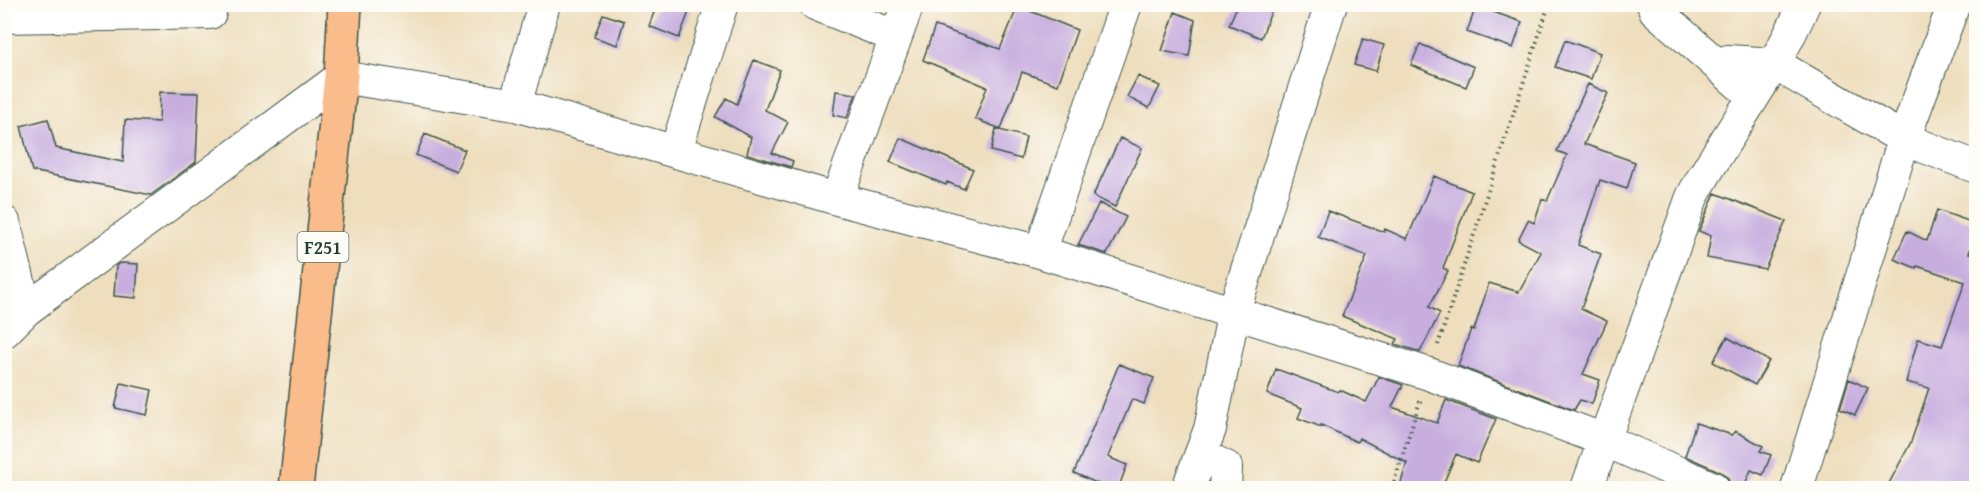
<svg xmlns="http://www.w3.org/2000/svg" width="1981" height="493" viewBox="0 0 1981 493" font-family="'Gentium Book Plus',serif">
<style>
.building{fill:#c7aedf}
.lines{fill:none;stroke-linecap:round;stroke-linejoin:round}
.street-casing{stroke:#3e5549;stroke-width:34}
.primary-casing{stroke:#3e5549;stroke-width:36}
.path{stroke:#3e5549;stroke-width:4;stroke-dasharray:1.5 4.5;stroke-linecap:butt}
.street{stroke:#fff;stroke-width:32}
.primary{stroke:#f9bc8a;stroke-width:33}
.labels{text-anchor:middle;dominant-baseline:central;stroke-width:6;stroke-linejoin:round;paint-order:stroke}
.shield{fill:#fdfcf7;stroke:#62766e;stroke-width:1.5}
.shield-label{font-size:18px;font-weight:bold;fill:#1f3d34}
</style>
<rect width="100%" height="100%" fill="#fdfcf7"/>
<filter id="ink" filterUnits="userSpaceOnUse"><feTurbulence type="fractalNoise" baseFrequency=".0167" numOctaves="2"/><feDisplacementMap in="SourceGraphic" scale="12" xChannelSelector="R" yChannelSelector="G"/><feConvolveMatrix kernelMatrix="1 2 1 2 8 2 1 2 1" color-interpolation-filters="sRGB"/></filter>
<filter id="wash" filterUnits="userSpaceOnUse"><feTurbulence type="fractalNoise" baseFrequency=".008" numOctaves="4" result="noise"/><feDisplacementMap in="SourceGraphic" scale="24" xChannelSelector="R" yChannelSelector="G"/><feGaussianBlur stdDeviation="1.35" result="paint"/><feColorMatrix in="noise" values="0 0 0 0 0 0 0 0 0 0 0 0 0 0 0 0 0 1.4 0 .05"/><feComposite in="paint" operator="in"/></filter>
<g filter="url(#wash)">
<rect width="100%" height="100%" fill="#eedebd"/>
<g id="blocks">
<path class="building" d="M657,4H692L679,38L649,26Z
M1238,4H1274L1261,38L1229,25Z
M1018,6L1077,30L1058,85L1022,72L1001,129L975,119L987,87L923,60L935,26L1000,49Z
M1476,6L1522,22L1513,48L1467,32Z
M1175,12L1195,20L1189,56L1162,51Z
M603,14L624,21L617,45L594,37Z
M1363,39L1384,45L1376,71L1354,65Z
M1565,40L1600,53L1591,79L1555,67Z
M1420,44L1474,67L1466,87L1411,65Z
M754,60L780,70L765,110L788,122L772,153L793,161L791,167L747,154L751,137L715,117L726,98L737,104Z
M1138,76L1160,86L1149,108L1127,97Z
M1588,84L1608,93L1584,144L1635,162L1627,189L1600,180L1578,245L1601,254L1581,309L1607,321L1583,374L1600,380L1592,404L1580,400L1574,410L1458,366L1471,329L1474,330L1489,283L1519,292L1541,252L1518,240L1528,220L1534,223L1542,199L1547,201L1567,155L1557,151Z
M836,91L856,94L847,118L833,115Z
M160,92L199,93L196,162L151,195L32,171L21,126L48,119L56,148L123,162L125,120L159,122Z
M996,129L1026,137L1021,159L991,151Z
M425,134L465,150L456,171L416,155Z
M900,138L973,169L964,189L947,182L946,185L890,162Z
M1120,138L1142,148L1115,207L1093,196Z
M1434,176L1472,192L1443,268L1448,271L1429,307L1440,313L1420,352L1395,344L1398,339L1342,316L1367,256L1318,237L1328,211L1384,232L1385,229L1407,239Z
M1715,193L1786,221L1765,269L1707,258L1711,236L1699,231Z
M1099,203L1126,217L1107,254L1078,245Z
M1937,210L1977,224L1969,253L1977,254V476L1970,489H1886L1911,442L1929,388L1906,382L1918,339L1942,346L1965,282L1917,266L1916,268L1894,259L1907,231L1927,241Z
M120,263L138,264L136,298L114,296L116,266Z
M1727,337L1769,361L1755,385L1713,362Z
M1119,364L1154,378L1144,404L1132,399L1108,457L1127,465L1118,489H1110L1074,473Z
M1276,369L1338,392L1340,390L1366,402L1379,377L1403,385L1392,407L1437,423L1446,400L1496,419L1477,463L1456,454L1441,489H1399L1407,463L1359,438L1357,442L1321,425V427L1298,418L1302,408L1267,394Z
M1849,379L1868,388L1855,415L1840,408Z
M121,383L152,390L147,415L115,408Z
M1696,423L1732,435L1735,431L1763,446L1760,451L1771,455L1763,475L1751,470L1743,489H1731L1728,478L1721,472L1685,456Z"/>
</g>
</g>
<g filter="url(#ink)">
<use href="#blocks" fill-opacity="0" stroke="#3e5549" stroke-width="1.5"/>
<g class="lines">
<defs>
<path id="street" d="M815,4L896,37
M1653,4L1655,10L1740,85
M4,17L210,13L211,4
M1728,61L1775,64L1904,139L1976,167
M515,105L544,4
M676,150L722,4
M837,199L908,4
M4,222L26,310
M1040,252L1126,4
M4,332L26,310L341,77L515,105L837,199L1040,252L1429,374L1604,440L1713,488
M1201,455L1226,467L1225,488
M1188,488L1210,429L1234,311L1331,4
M1587,488L1692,197C1728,131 1775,73 1804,4
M1797,488L1904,139L1954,4"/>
<path id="primary" d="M296,488L341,77L345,4"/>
</defs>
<use href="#street" class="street-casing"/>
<use href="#primary" class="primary-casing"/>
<path class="path" d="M1438,345L1549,4
M1392,488L1420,401"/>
<use href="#street" class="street"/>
<use href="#primary" class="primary"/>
</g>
</g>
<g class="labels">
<rect class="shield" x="297.5" y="232" width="51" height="30" rx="4.5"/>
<g class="shield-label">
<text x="323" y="247">F251</text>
</g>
</g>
<rect width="1981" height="493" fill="none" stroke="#fdfcf7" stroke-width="24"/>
</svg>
